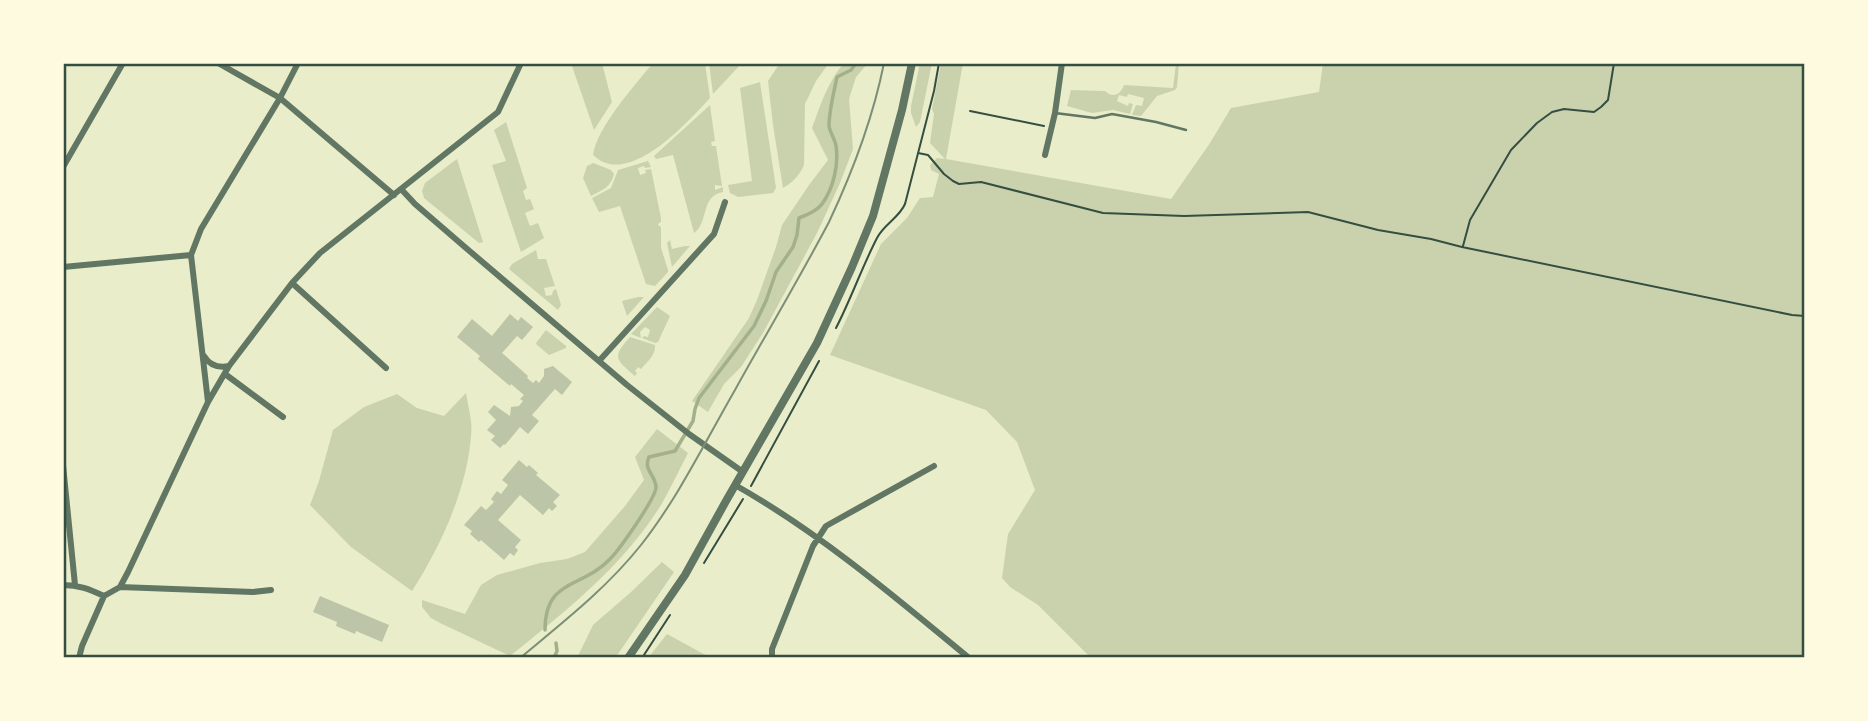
<svg xmlns="http://www.w3.org/2000/svg" width="1868" height="721" viewBox="0 0 1868 721" font-family="'Nunito Sans',sans-serif">
<style>
.green{fill:#cad2ad}
.lines{fill:none;stroke-linecap:round;stroke-linejoin:round}
.stream{stroke:#a3b18a;stroke-width:3.5}
.building{fill:#bcc5a7}
.path{stroke:#344e41;stroke-width:2}
.service{stroke:#617663;stroke-width:2.5}
.minor{stroke:#617663;stroke-width:6}
.tertiary{stroke:#617663;stroke-width:8}
.tram{stroke:#7c8e77;stroke-width:2}
.neatline{fill:none;stroke:#344e41;stroke-width:2.5}
</style>
<rect width="100%" height="100%" fill="#e9edc9"/>
<path class="green" d="M571,63H602L612,102L594,130Z
M653,63H705L710,98C687,123 628,189 593,155C597,127 635,85 653,63Z
M709,63H742L713,94Z
M780,63H829L816,81L805,104L804,165C799,176 793,182 783,188L773,125L768,81Z
M844,63H868L856,77L849,99L853,149L840,183L817,233L763,333L741,367L724,384L708,412L692,401L749,318L757,300L776,247L782,225L809,185L828,160L812,128C820,106 828,81 844,63Z
M920,63H932L920,122L916,127L911,113V106Z
M941,63H963L946,159L1171,199L1210,143L1231,108L1319,92L1323,63H1805V658H1091L1038,605L1010,587L1002,578L1008,534L1035,490L1017,442L986,410L830,355L881,244L907,218L920,198L933,197L939,174L931,170L930,165L937,158L945,159L930,143L934,114L932,109Z
M1168,63H1179L1177,87L1175,90L1157,96L1141,116L1132,115L1136,105L1142,106L1144,98L1128,94L1127,97L1119,95L1117,101L1128,106L1129,103L1133,104L1130,114L1113,110L1092,113L1067,106L1071,90L1105,91C1113,99 1121,94 1124,85L1173,88L1176,64Z
M760,82L776,188L773,193L738,197L730,193L728,185L752,181L740,88Z
M710,105L715,141L711,142L712,146H716L722,186L715,185V190L723,187V192C700,196 709,223 694,233L673,155L656,159L654,156Z
M506,122L527,188L523,191L526,200L530,199L534,209L525,213L530,226L538,223L544,238L521,252L492,165L506,161L494,130Z
M457,159L483,242L479,243L424,198L422,191L425,183Z
M648,161L651,167L645,168L644,166L638,168L640,175L646,173L645,170L651,169L661,218V222L659,223L658,225L661,227V248L668,270V272L655,286L646,284L620,206L599,212L592,198L611,188L618,170Z
M593,163L611,170L614,174C611,187 603,190 591,196L583,178L587,166Z
M670,240L672,249L685,246H690L672,267L667,243Z
M536,250L538,259H546L555,286L544,288L546,296L552,295L553,291L556,289L561,305L558,310L509,269L512,264Z
M638,297H644L627,316L622,301Z
M657,307L670,316L658,342L655,343L642,338L644,336L648,337L650,330L645,327L640,332L641,338L631,334Z
M546,330L566,346V348L549,355L537,345L536,343Z
M630,337L655,345C656,355 647,362 641,369L638,367L635,371L637,373L635,376C615,359 612,357 630,337Z
M466,393C468,406 473,422 471,436C467,489 441,546 412,591L351,547L310,505L319,481L333,430L364,407L397,394L417,408L444,416Z
M657,429L688,453C679,470 671,488 661,505C622,567 566,611 510,656L440,623L431,618L422,607V600L465,614L481,585L497,575L540,563L567,559L585,552L625,506L644,480L635,457Z
M662,562L674,572L616,657L577,658L593,625L631,592Z
M667,634L711,658H648Z"/>
<g class="lines">
<path class="stream" d="M545,630C545,578 582,589 610,559C619,550 656,498 656,487C655,474 643,470 649,457L675,451L693,421L695,409L699,398L754,326L766,301L776,272L793,247L797,235L799,218C807,215 817,211 822,204C833,189 839,165 836,146C835,139 830,133 829,126C829,111 834,92 837,77L851,70L856,63
M554,658L557,651L556,643"/>
</g>
<path class="building" d="M510,314L518,321L521,317L533,327L522,340L517,336L502,353L528,376L527,378L533,383L536,380L539,383L544,376V369L553,366L572,382L562,395L555,389L532,415L539,421L528,434L520,427L505,445L504,444L500,448L491,440L495,436L487,430L496,420L488,412L494,405L510,416L511,407L519,406L523,401L520,399L524,395L511,384L510,386L478,359L480,356L457,337L472,319L492,336Z
M519,460L527,467L529,465L538,473L536,475L560,495L553,502L557,506L552,511L549,508L543,515L520,495L498,520L521,540L515,547L518,550L514,556L510,553L504,560L481,540L479,542L470,534L472,531L464,525L481,506L486,510L494,502L491,499L497,491L501,494L508,485L502,480Z
M320,596L389,625L382,642L356,631L355,634L336,626L337,622L313,612Z"/>
<g class="lines">
<path class="path" d="M970,111L1044,126
M918,153L928,155L944,174L953,181L959,184L981,182L1103,213L1184,216L1308,212L1378,230L1431,239L1462,247L1792,315L1805,316
M1463,246L1470,220L1511,150L1537,123L1552,112L1564,109L1594,112L1601,107L1608,100L1614,63
M836,328C851,299 862,267 877,238C884,224 899,218 905,204L934,91L939,63
M751,486L819,361
M704,563L743,499
M642,658L670,615"/>
<path class="service" d="M1055,113L1095,118L1112,114L1156,122L1186,130"/>
<path class="minor" d="M218,63L280,98L394,195
M1045,155L1055,113L1062,63
M63,167L123,63
M401,189L415,204L466,248L627,385L689,434L743,472
M63,267L191,255
M292,283L386,368
M204,356C210,366 219,368 229,366
M599,361L714,234L725,202
M225,374L283,417
M208,402L191,255L201,229L280,98L298,63
M63,465L75,585
M735,485C820,533 894,596 969,658
M63,585C79,585 89,589 104,596
M120,587L253,592L271,590
M79,658L82,646L104,596L120,587L128,572L208,402L229,366L292,283L320,253L498,112L521,63
M772,658V649L813,546L826,526L934,466"/>
<path class="tertiary" d="M628,658L685,575L726,501L817,343L852,267L873,216L902,110L912,63"/>
<path class="tram" d="M520,658C562,623 606,589 641,545C678,498 705,442 735,390C766,334 799,279 829,222C853,171 873,118 884,63"/>
</g>
<rect width="1868" height="721" fill="none" stroke="#fefae0" stroke-width="130"/>
<rect x="65" y="65" width="1738" height="591" class="neatline"/>
</svg>
